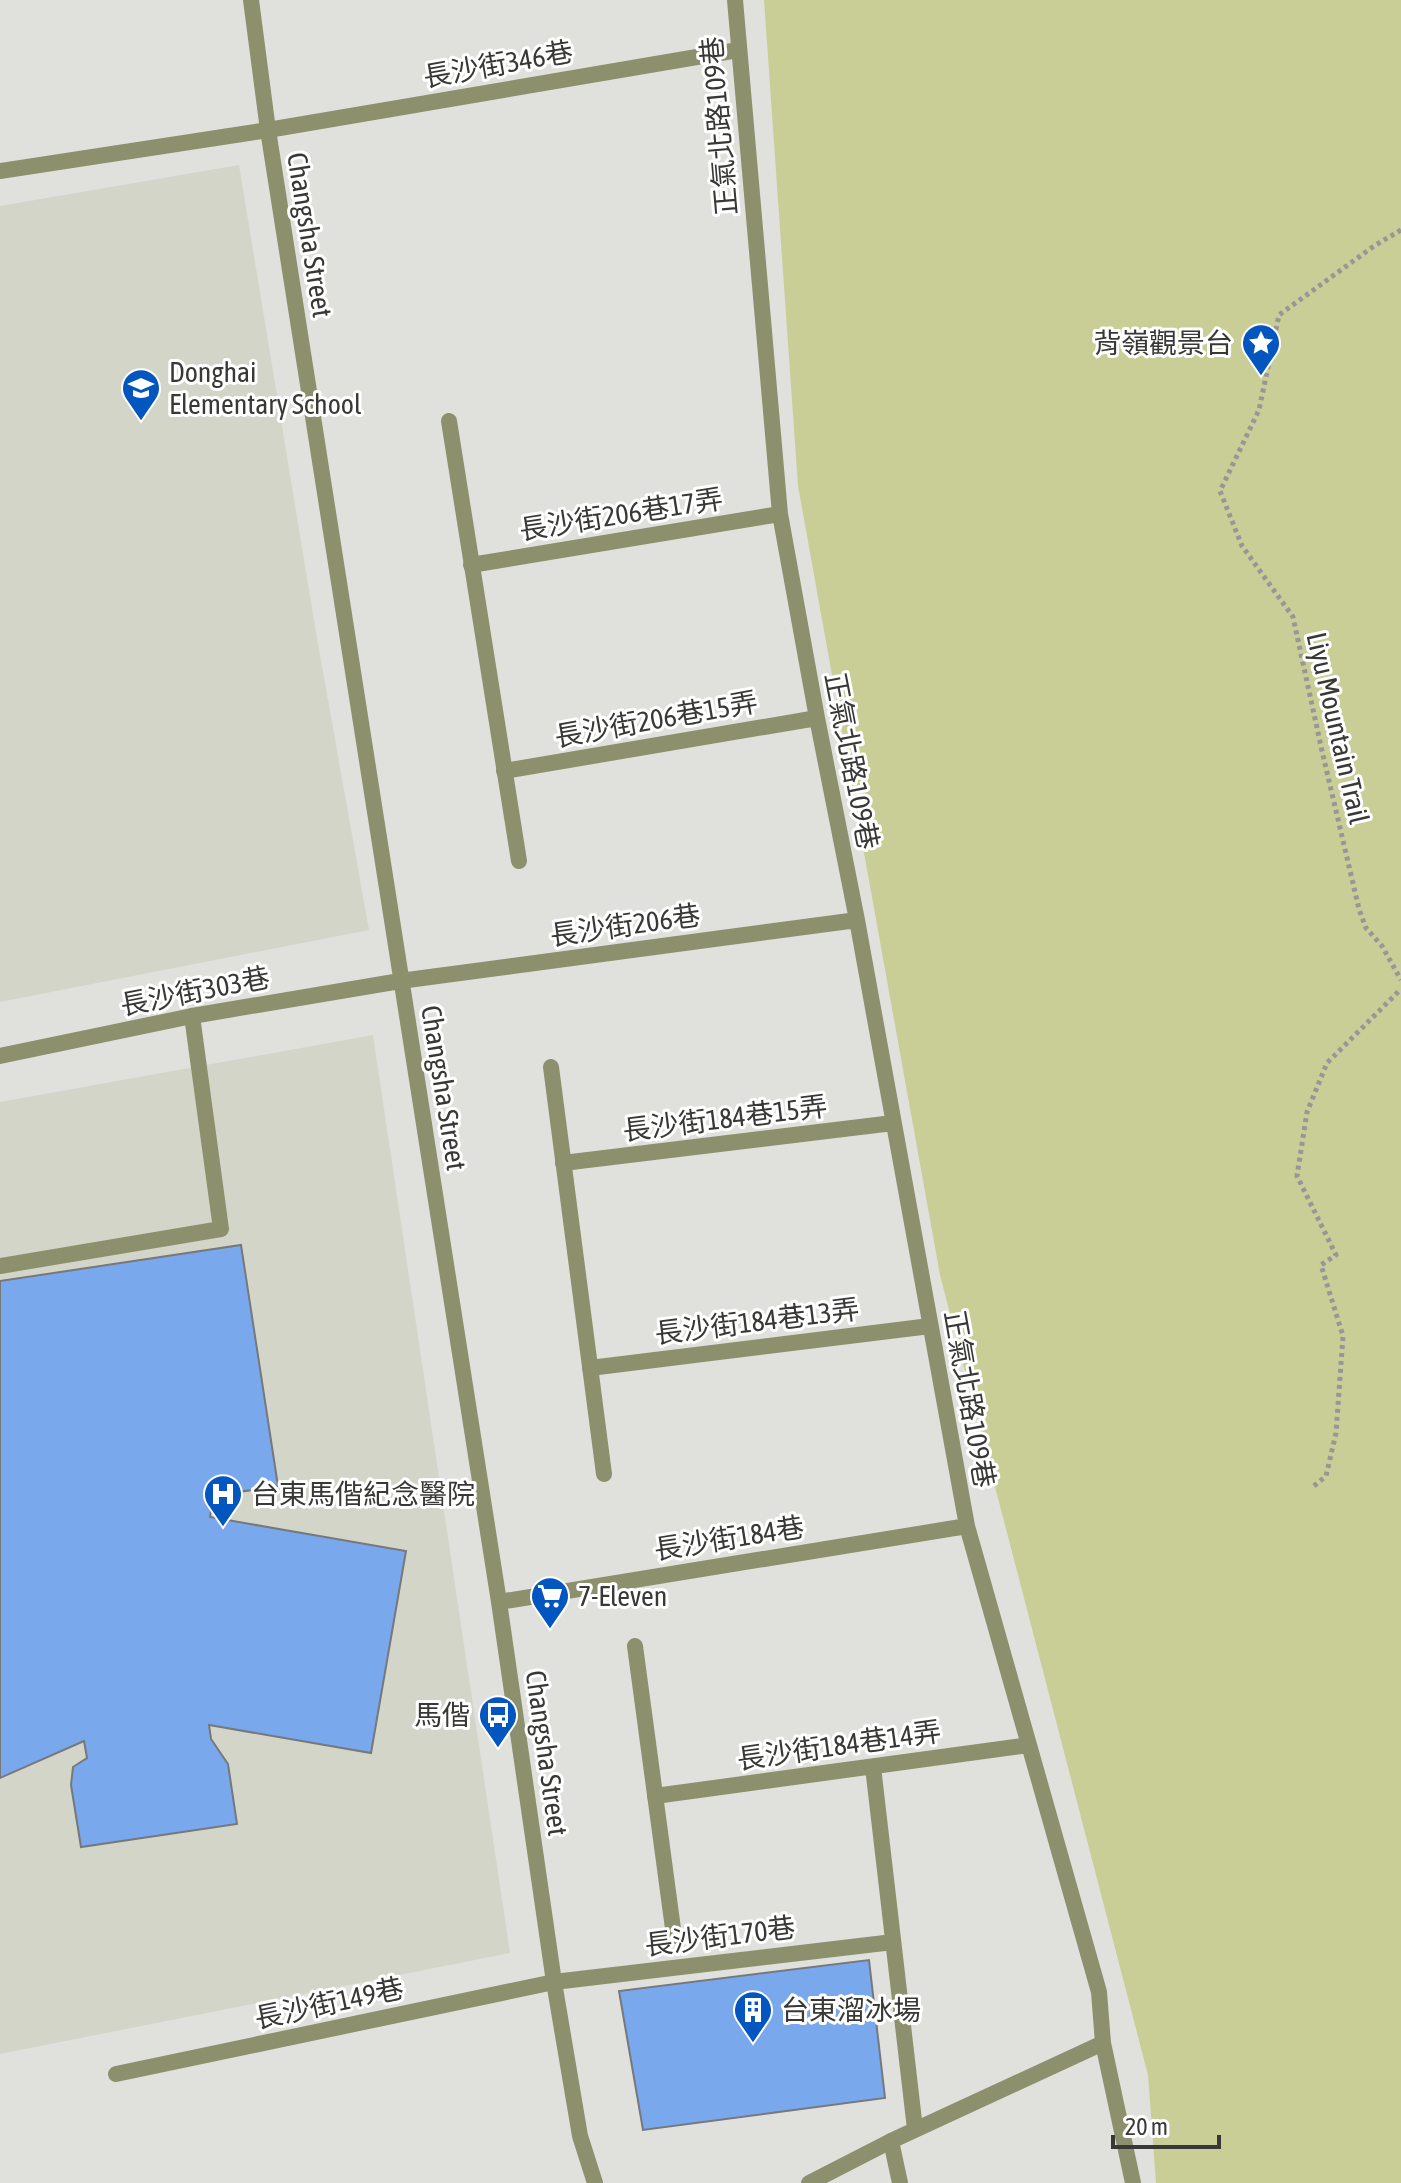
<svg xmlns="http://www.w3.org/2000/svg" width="1401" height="2183" viewBox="0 0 1401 2183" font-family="'Asap Condensed','Noto Sans TC',sans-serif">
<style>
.built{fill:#d4d5c9}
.green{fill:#c9ce96}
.building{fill:#7aa8ed;stroke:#76787b;stroke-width:2}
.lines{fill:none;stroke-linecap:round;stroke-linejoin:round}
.path{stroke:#979795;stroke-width:5;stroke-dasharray:4 4;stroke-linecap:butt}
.lane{stroke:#8d906d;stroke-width:16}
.street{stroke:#8d906d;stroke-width:16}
.labels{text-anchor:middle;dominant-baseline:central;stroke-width:6;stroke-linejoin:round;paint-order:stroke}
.street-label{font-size:28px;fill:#383837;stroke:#fff}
.poi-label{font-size:28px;fill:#383837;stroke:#fff;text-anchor:start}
</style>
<rect width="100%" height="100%" fill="#e0e1dd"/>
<path class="built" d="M239,165L317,638L369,930L0,1002V206Z
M373,1035L510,1953L0,2054V1102Z"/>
<path class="green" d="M764,0H1401V2183H1156L1148,2075L940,1275L798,486Z"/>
<path class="building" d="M241,1245L278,1486L213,1496L210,1517L406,1551L371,1753L209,1725L211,1739L228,1764L237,1824L81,1847L71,1785L73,1767L87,1758L84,1741L0,1778V1281Z
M869,1960L885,2098L643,2130L619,1991Z"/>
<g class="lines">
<path class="path" d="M1401,230L1374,246L1279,315L1259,410L1220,491L1242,546L1293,617L1322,751L1359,909L1366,928L1382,946L1401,980
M1314,1486L1326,1476L1336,1433L1343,1336L1321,1265L1336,1255L1297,1176L1307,1112L1327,1063L1401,989"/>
<path class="lane" d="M449,421L519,861
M551,1067L604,1474
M0,1266L221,1229L192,1016
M635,1646L674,1936
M116,2074L554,1982L893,1942
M891,2141L900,2183"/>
<path class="street" d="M251,0L268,130L499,1602L554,1982L580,2136L595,2183
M735,0L780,514L817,718L857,920L967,1526L1099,1992L1103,2043L1133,2183
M0,171L268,130L738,50
M471,565L780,514
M504,771L817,718
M0,1056L192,1016L400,981L857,920
M563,1163L893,1123
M590,1368L930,1326
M499,1602L967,1526
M873,1767L915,2129
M655,1796L1029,1745
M809,2183L891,2141L1103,2043"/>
</g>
<defs>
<symbol id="sight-pin" viewBox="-11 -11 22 30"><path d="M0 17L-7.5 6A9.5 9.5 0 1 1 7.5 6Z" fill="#0356c0" stroke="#fff"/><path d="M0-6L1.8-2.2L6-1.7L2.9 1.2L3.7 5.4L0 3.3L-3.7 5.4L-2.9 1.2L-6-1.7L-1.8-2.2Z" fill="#fff"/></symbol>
<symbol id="school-pin" viewBox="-11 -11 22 30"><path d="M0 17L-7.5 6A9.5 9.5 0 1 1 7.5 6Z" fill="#0356c0" stroke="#fff"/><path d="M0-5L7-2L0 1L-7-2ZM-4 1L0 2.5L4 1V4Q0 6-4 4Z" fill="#fff"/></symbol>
<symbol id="hospital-pin" viewBox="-11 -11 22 30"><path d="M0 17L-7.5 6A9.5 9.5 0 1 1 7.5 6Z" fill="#0356c0" stroke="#fff"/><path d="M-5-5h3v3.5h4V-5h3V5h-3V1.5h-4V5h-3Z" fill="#fff"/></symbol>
<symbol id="supermarket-pin" viewBox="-11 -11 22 30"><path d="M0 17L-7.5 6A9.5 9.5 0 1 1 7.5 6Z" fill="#0356c0" stroke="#fff"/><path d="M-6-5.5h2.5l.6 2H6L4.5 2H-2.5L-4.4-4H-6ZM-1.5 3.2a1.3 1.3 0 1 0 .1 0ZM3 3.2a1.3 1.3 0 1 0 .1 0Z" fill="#fff"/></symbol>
<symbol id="bus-pin" viewBox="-11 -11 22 30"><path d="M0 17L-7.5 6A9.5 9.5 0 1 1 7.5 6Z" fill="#0356c0" stroke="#fff"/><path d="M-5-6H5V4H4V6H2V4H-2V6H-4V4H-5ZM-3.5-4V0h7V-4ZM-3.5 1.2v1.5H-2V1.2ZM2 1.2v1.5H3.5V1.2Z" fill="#fff"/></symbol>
<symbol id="building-pin" viewBox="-11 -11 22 30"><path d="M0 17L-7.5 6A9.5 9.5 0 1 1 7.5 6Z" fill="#0356c0" stroke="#fff"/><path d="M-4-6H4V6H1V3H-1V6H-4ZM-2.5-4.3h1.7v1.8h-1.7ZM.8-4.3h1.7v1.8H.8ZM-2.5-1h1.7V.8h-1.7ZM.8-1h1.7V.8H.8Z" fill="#fff"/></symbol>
</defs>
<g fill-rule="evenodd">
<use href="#sight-pin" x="1239" y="321" width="44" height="60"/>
<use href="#school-pin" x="119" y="366" width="44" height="60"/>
<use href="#hospital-pin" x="201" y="1472" width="44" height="60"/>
<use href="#supermarket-pin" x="528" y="1574" width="44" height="60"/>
<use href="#bus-pin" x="476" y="1693" width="44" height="60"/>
<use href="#building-pin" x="731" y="1988" width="44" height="60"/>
</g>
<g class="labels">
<g class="street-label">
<text transform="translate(498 64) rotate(-10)">長沙街346巷</text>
<text transform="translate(719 126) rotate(-95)">正氣北路109巷</text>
<text transform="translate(310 235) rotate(81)">Changsha Street</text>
<text transform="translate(621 514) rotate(-9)">長沙街206巷17弄</text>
<text transform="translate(656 719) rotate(-10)">長沙街206巷15弄</text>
<text transform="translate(1338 728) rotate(77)">Liyu Mountain Trail</text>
<text transform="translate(852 761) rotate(79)">正氣北路109巷</text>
<text transform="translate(625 925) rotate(-8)">長沙街206巷</text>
<text transform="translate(195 991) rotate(-11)">長沙街303巷</text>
<text transform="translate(444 1088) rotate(81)">Changsha Street</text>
<text transform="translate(725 1118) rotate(-7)">長沙街184巷15弄</text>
<text transform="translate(757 1321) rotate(-7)">長沙街184巷13弄</text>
<text transform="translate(970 1399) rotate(80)">正氣北路109巷</text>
<text transform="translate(729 1538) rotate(-9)">長沙街184巷</text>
<text transform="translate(839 1745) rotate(-8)">長沙街184巷14弄</text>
<text transform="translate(547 1753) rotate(82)">Changsha Street</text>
<text transform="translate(720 1936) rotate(-7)">長沙街170巷</text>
<text transform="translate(329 2003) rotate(-12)">長沙街149巷</text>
</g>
<g class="poi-label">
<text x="1233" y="343" text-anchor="end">背嶺觀景台</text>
<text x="169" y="372">Donghai<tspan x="169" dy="32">Elementary School</tspan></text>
<text x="251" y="1494">台東馬偕紀念醫院</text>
<text x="578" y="1596">7-Eleven</text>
<text x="470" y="1715" text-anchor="end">馬偕</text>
<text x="781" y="2010">台東溜冰場</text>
</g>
</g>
<path d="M1113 2135v12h106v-12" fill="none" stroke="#383837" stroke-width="4"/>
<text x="1125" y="2135" font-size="24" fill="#383837" stroke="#ffffff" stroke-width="6" paint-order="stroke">20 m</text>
</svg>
